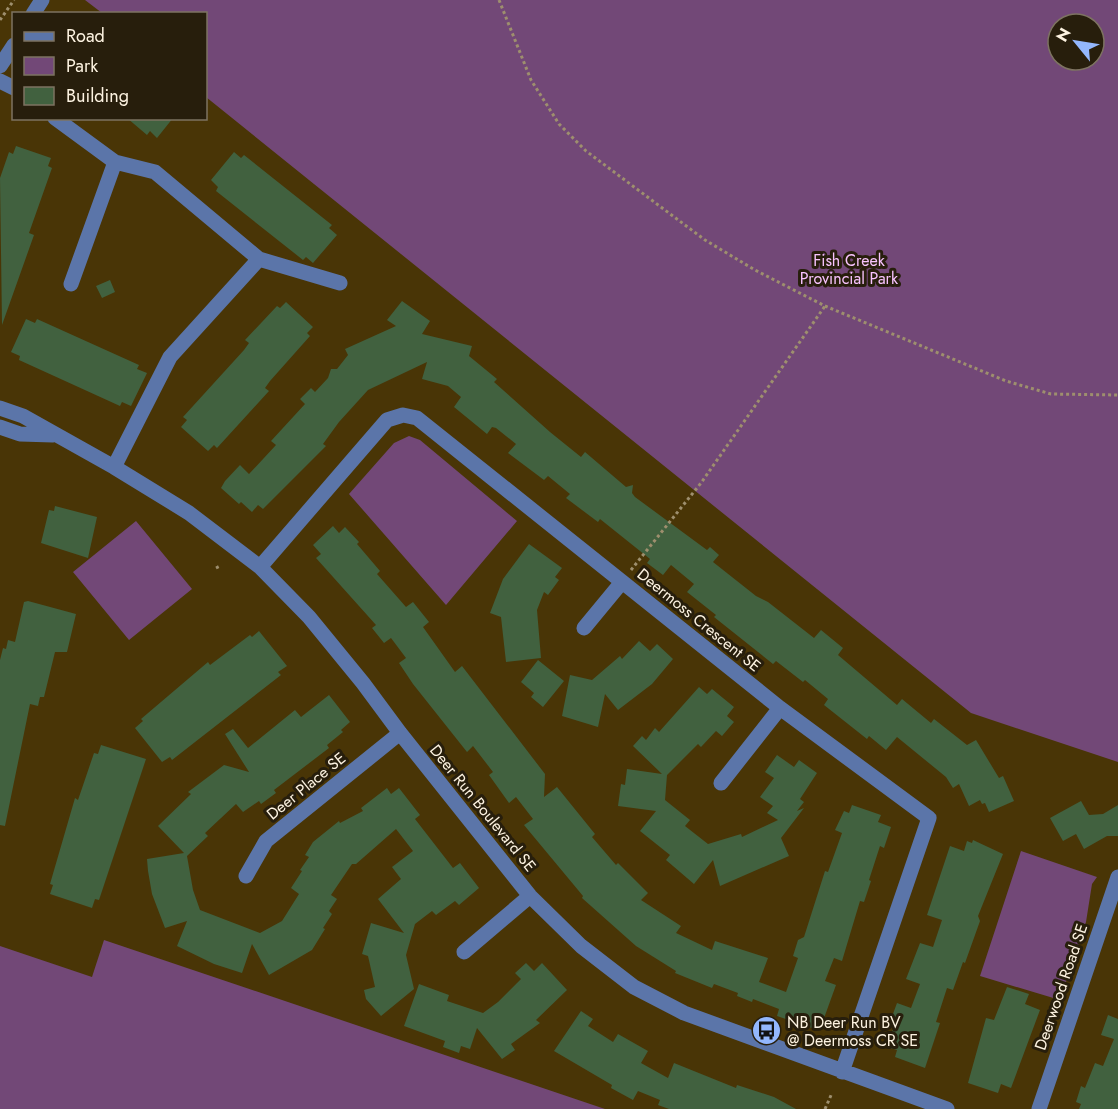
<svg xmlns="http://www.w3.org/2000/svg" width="1118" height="1109" viewBox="0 0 1118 1109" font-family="Jost,sans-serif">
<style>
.green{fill:#724877;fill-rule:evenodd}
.building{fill:#41613f}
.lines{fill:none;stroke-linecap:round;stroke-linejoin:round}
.path{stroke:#9e8f6e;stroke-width:3;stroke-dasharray:3 3;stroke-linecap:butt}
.minor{stroke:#5b75a9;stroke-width:15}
.labels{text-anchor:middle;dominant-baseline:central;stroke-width:6;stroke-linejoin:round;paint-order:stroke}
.park-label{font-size:16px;fill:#f8c3fe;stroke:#271e0c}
.street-label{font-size:16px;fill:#fdf3e1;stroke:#271e0c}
.poi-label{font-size:16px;fill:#fdf3e1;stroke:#271e0c;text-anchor:start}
</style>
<rect width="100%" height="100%" fill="#493506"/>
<path class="green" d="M85,0H1118V762L971,713L206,97V14L102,13ZM1058,24H1094V60H1058Z
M409,436L420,440L517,521L446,605L349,494L394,443Z
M136,521L192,589L129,640L73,572Z
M1021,851L1097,877L1092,884L1086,922L1060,1000L980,976Z
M104,940L605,1109H0V946L92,977Z"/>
<path class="building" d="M127,118H173L157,138L150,131L147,135Z
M16,146L51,158L48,166L52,168L29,233L34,235L2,325L0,178L9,152L13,154Z
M234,152L241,158L244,155L332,225L329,228L337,235L313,263L306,257L303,260L216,191L218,187L211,180Z
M110,280L115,292L102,298L96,286Z
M402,301L430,321L422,334L472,346L469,356L497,379L494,382L550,432L581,457L585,452L626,487L633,485L632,493L635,497L707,550L710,547L719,555L713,562L756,596L768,602L814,638L821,630L843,648L838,655L897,705L902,699L931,723L934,719L967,745L976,740L999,778L1003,776L1014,801L989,812L985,803L982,804L980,800L969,806L959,784L953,788L946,777L897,737L886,750L869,736L867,739L824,705L828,699L805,680L803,682L776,661L773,664L714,617L716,615L687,592L694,584L671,565L663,575L647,563L650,559L600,519L598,522L566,498L570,494L548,476L544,480L508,453L516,444L496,428L492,427L487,434L454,407L461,397L448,386L422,379L427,362L368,390L339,422L323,444L326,446L263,509L258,505L252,512L241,502L239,504L221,488L225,481L240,465L249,474L276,445L271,441L305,404L300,399L311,388L315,392L328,378L331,369H337L348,355L345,349L396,326L387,320Z
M286,302L313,327L307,333L310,336L270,381L265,388L269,391L217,448L214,445L208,451L181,427L187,420L183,417L244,350L249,343L245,340L277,306L280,308Z
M26,319L35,323L37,319L139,365L137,369L147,373L131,406L122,402L120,406L19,360L20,356L11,352Z
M55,506L97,517L88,558L41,543L49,510L54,511Z
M333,526L339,533L345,527L359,542L357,544L380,571L377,574L406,607L413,602L429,622L423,627L455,672L462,666L545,774L544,797L557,787L595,834L592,837L616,865L618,863L648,893L641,900L681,926L676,933L712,950L715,941L768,958L759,982L786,992L798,958L793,956L798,940L804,937L825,871L828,872L842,833L835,830L844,811L849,813L852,805L881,815L878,822L891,827L884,848L880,846L869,880L871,881L864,902L860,901L842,961L834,958L825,981L836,985L823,1021L816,1018L812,1028L777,1016L779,1009L753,999L752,1002L737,996L738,993L714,984L712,988L675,973L676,971L636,946L582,898L583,896L524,825L533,819L516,797L509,803L489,775L493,772L473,746L467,752L413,684L399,663L406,658L391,638L384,643L372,628L376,625L316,558L321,554L313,545Z
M529,544L562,568L555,577L559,580L548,595L544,592L537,610L541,658L506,662L501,617L490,613L503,579Z
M28,601L76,614L67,652H55L44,697H40L38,706L30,704L5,826L0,825V660L3,648L6,649L8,640L15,642L24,602Z
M259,631L287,666L278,672L281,675L172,760L170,757L162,762L135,728L143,721L141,719L208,662L210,665L250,635L252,637Z
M639,641L650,651L657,644L673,659L652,684L618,710L605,694L598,727L562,716L570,675L592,680L620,656L622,659Z
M538,660L564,681L543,707L531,697L534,693L521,682Z
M699,687L707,694L712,689L734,707L727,716L734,722L722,736L716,731L701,747L698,744L667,775L665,800L690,820L685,826L708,844L741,834L742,837L778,820L767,813L773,806L760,797L774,778L765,772L777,755L794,767L799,760L817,773L800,799L804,802L797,811L804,808L781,838L789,856L720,886L713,860L694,884L666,860L670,855L640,831L656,811L618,806L621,784L625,785L627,769L662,774L633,746L642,736L646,740L655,728L659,732Z
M329,695L350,722L341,730L343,732L327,745L329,748L274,790L276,793L261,804L259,801L243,812L236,804L205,833L208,836L187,856L193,890L200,910L260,933L282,921L299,894L291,888L302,871L300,870L309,857L305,855L313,842L339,821L340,823L363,811L361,808L387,788L391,794L399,788L420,815L415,819L453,868L460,863L479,888L459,905L455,901L436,915L432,911L415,924L406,955L414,989L381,1016L366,999L364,990L375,987L368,956L362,954L371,923L404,933L378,899L401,879L392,867L413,851L396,829L356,864H352L331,895L337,899L329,911L332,914L323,928L325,929L312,950L269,975L252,944L242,973L214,964L177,946L187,921L165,928L152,894L148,871L147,859L184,853L158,826L191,794L188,792L224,765L249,772L225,734L233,729L248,748L295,710L301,717Z
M101,745L146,759L99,900L95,899L92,908L50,894L53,885L50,884L75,798L78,800L94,753L98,754Z
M1081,801L1089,815L1103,814L1118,805V836H1107L1084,849L1076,834L1063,841L1050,818Z
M973,840L1003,854L978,916L980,921L965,963L963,962L953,990L947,988L936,1022L940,1023L925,1068L895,1057L897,1050L887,1047L895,1023L890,1022L897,1003L911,1008L920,984L906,979L920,943L933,947L942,920L927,915L950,846L964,851L967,841L972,843Z
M526,963L534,971L542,963L567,990L536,1020L540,1023L511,1044L515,1050L502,1059L477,1028L470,1049L461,1046L459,1053L443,1047L445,1041L404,1026L419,984L449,995L447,1001L483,1013L498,1002L521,979L515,973Z
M1007,987L1029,994L1025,1004L1040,1010L1011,1088L1001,1084L998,1093L968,1083L986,1018L994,1020Z
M581,1011L593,1019L588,1026L613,1042L618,1034L648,1051L641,1063L668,1078L674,1063L736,1088L737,1085L774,1097L796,1109H669L658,1105L660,1100L638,1091L633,1100L611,1088L612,1085L554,1051Z
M1108,1015L1118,1019V1109H1079L1081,1104L1076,1102L1081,1086L1085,1088L1095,1063L1103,1066L1114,1039L1101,1035Z"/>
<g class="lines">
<path class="path" d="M499,0L531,80L559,124L586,151L705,240L755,270L825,306L1006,381L1051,394L1118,395
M0,20L14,0
M216,568L220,566
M631,570L701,483L825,306
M825,1109L832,1093"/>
<path class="minor" d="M33,14L42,0
M0,66L14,45
M0,81L14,88
M55,118L115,162L155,172L259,259L170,357L114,467
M259,259L340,283
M71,284L115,162
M0,408L23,416L114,467L189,513L260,567L309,617L363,683L400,733L530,896L581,946L634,987L684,1013L947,1109
M0,427L20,434L53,435
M260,567L387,420L403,415L417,418L780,708L929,818L842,1072
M584,628L622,582
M721,783L780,708
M246,876L266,841L400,733
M464,952L530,896
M1039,1109L1118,877"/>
</g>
<defs>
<symbol id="bus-disc" viewBox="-11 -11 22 22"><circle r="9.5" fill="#93b7fd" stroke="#271e0c"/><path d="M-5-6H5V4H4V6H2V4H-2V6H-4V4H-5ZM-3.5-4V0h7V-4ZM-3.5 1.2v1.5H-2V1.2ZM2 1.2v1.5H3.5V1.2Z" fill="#111"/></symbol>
</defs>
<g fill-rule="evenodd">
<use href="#bus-disc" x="750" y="1014" width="33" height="33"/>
</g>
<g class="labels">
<g class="park-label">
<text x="849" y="260">Fish Creek<tspan x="849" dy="18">Provincial Park</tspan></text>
</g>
<g class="street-label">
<text transform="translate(699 620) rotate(39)">Deermoss Crescent SE</text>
<text transform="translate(306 786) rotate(-39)">Deer Place SE</text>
<text transform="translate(483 808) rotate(51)">Deer Run Boulevard SE</text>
<text transform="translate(1061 987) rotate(-71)">Deerwood Road SE</text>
</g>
<g class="poi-label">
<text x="787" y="1022">NB Deer Run BV<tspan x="787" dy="18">@ Deermoss CR SE</tspan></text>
</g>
</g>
<rect x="12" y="12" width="195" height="108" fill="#271e0c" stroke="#7d7361" stroke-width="1.5"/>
<rect x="24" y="32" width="30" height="9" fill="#5b75a9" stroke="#7d7361" stroke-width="1.5"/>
<text x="66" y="42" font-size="18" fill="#fdf3e1">Road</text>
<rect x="24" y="57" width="30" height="18" fill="#724877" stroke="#7d7361" stroke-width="1.5"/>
<text x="66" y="72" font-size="18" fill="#fdf3e1">Park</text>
<rect x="24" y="87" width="30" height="18" fill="#41613f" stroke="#7d7361" stroke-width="1.5"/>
<text x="66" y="102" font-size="18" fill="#fdf3e1">Building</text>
<g transform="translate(1076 42) rotate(300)"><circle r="28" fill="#271e0c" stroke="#7d7361" stroke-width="1.5"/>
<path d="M0-4.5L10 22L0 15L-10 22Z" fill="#93b7fd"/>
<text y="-9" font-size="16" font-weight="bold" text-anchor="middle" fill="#fdf3e1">N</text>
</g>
</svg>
